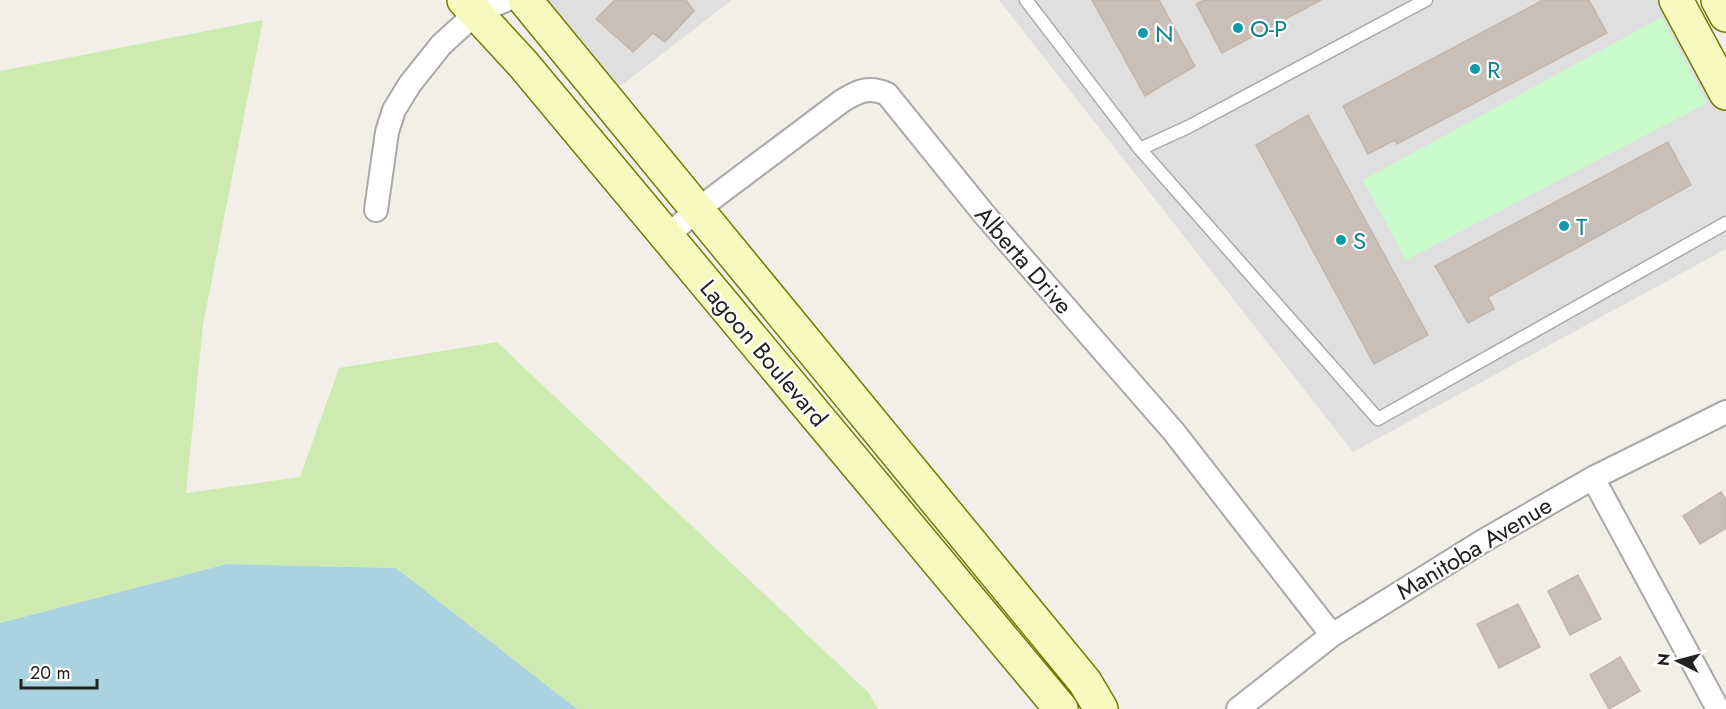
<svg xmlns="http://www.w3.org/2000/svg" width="1726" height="709" viewBox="0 0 1726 709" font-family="Jost,sans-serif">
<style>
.residential{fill:#e0dfdf}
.grass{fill:#cdebb0}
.park{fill:#c8facc}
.water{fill:#aad3df}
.building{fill:#c7bfb8;stroke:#c4b6ab;stroke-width:1.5}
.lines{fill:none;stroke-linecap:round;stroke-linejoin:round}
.lane-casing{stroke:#a9a9a9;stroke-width:15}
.street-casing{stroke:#a9a9a9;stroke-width:26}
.secondary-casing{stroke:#707d05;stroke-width:36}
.lane{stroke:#fff;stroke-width:12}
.street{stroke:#fff;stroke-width:22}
.secondary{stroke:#f7fabf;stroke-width:33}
.culture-dot{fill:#0f9aa8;stroke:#fff;stroke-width:2}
.labels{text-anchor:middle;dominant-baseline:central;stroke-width:4.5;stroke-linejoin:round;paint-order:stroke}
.culture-label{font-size:24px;fill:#0d838f;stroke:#fff;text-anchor:start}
.street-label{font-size:24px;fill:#222;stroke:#fff}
</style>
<rect width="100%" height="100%" fill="#f2efe9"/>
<path class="residential" d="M525,0H732L605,98Z
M999,0H1676L1726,93V249L1353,452Z"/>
<path class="grass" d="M263,20L203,325L186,493L300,477L339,368L497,342L869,693L878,709H577L396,568L227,564L0,623V71Z"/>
<path class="park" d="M1662,17L1707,103L1406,260L1363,180Z"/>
<path class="water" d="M227,564L396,568L577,709H0V623Z"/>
<path class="building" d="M615,0H686L694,11L665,42L653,33L633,52L596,19Z
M1092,0H1159L1195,66L1145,96Z
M1204,0H1321L1222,53L1196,4Z
M1543,0H1589L1607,33L1397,144L1395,140L1368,154L1343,106Z
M1308,115L1428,335L1374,364L1256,145Z
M1668,142L1691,185L1488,297L1494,309L1468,323L1435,266Z
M1721,492L1726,500V528L1700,544L1683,516Z
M1578,575L1601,619L1570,635L1548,591Z
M1518,604L1540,647L1499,668L1477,624Z
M1620,657L1640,691L1609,709L1590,675Z"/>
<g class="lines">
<defs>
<path id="lane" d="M1026,0L1140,149L1378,419L1726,223
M1140,149L1188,127L1426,0"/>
<path id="street" d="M376,210L387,132L394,110L410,84L441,45L477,12L506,0
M666,237L697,210L842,101C858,91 869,86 887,94L984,214L1174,432L1332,635
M1593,478L1718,709
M1238,709L1332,635L1483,541L1593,478L1726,412"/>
<path id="secondary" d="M464,0L523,64L1061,709
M525,0L1085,682L1101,709
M1676,0L1726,93
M1718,0L1726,15"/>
</defs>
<use href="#lane" class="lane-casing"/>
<use href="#street" class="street-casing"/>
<use href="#secondary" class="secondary-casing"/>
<use href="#lane" class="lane"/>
<use href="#street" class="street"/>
<use href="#secondary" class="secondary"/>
</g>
<g class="culture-dot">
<circle cx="1238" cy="28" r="6"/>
<circle cx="1143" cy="33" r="6"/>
<circle cx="1475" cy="69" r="6"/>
<circle cx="1564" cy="226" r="6"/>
<circle cx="1341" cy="240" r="6"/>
</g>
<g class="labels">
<g class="culture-label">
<text x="1250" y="28">O-P</text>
<text x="1155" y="33">N</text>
<text x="1487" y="69">R</text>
<text x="1576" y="226">T</text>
<text x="1353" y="240">S</text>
</g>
<g class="street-label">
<text transform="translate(1024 260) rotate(49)">Alberta Drive</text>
<text transform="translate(764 353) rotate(50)">Lagoon Boulevard</text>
<text transform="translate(1474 548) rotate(-31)">Manitoba Avenue</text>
</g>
</g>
<g transform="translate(1678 661) rotate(276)" stroke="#ffffff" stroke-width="4.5" paint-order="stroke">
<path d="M0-4.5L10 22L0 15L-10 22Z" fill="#222222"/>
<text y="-9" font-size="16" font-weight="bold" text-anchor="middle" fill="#222222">N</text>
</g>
<path d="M21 679v9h76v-9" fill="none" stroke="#222222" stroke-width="3"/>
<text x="30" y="679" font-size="18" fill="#222222" stroke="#ffffff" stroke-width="4.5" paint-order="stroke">20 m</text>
</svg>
